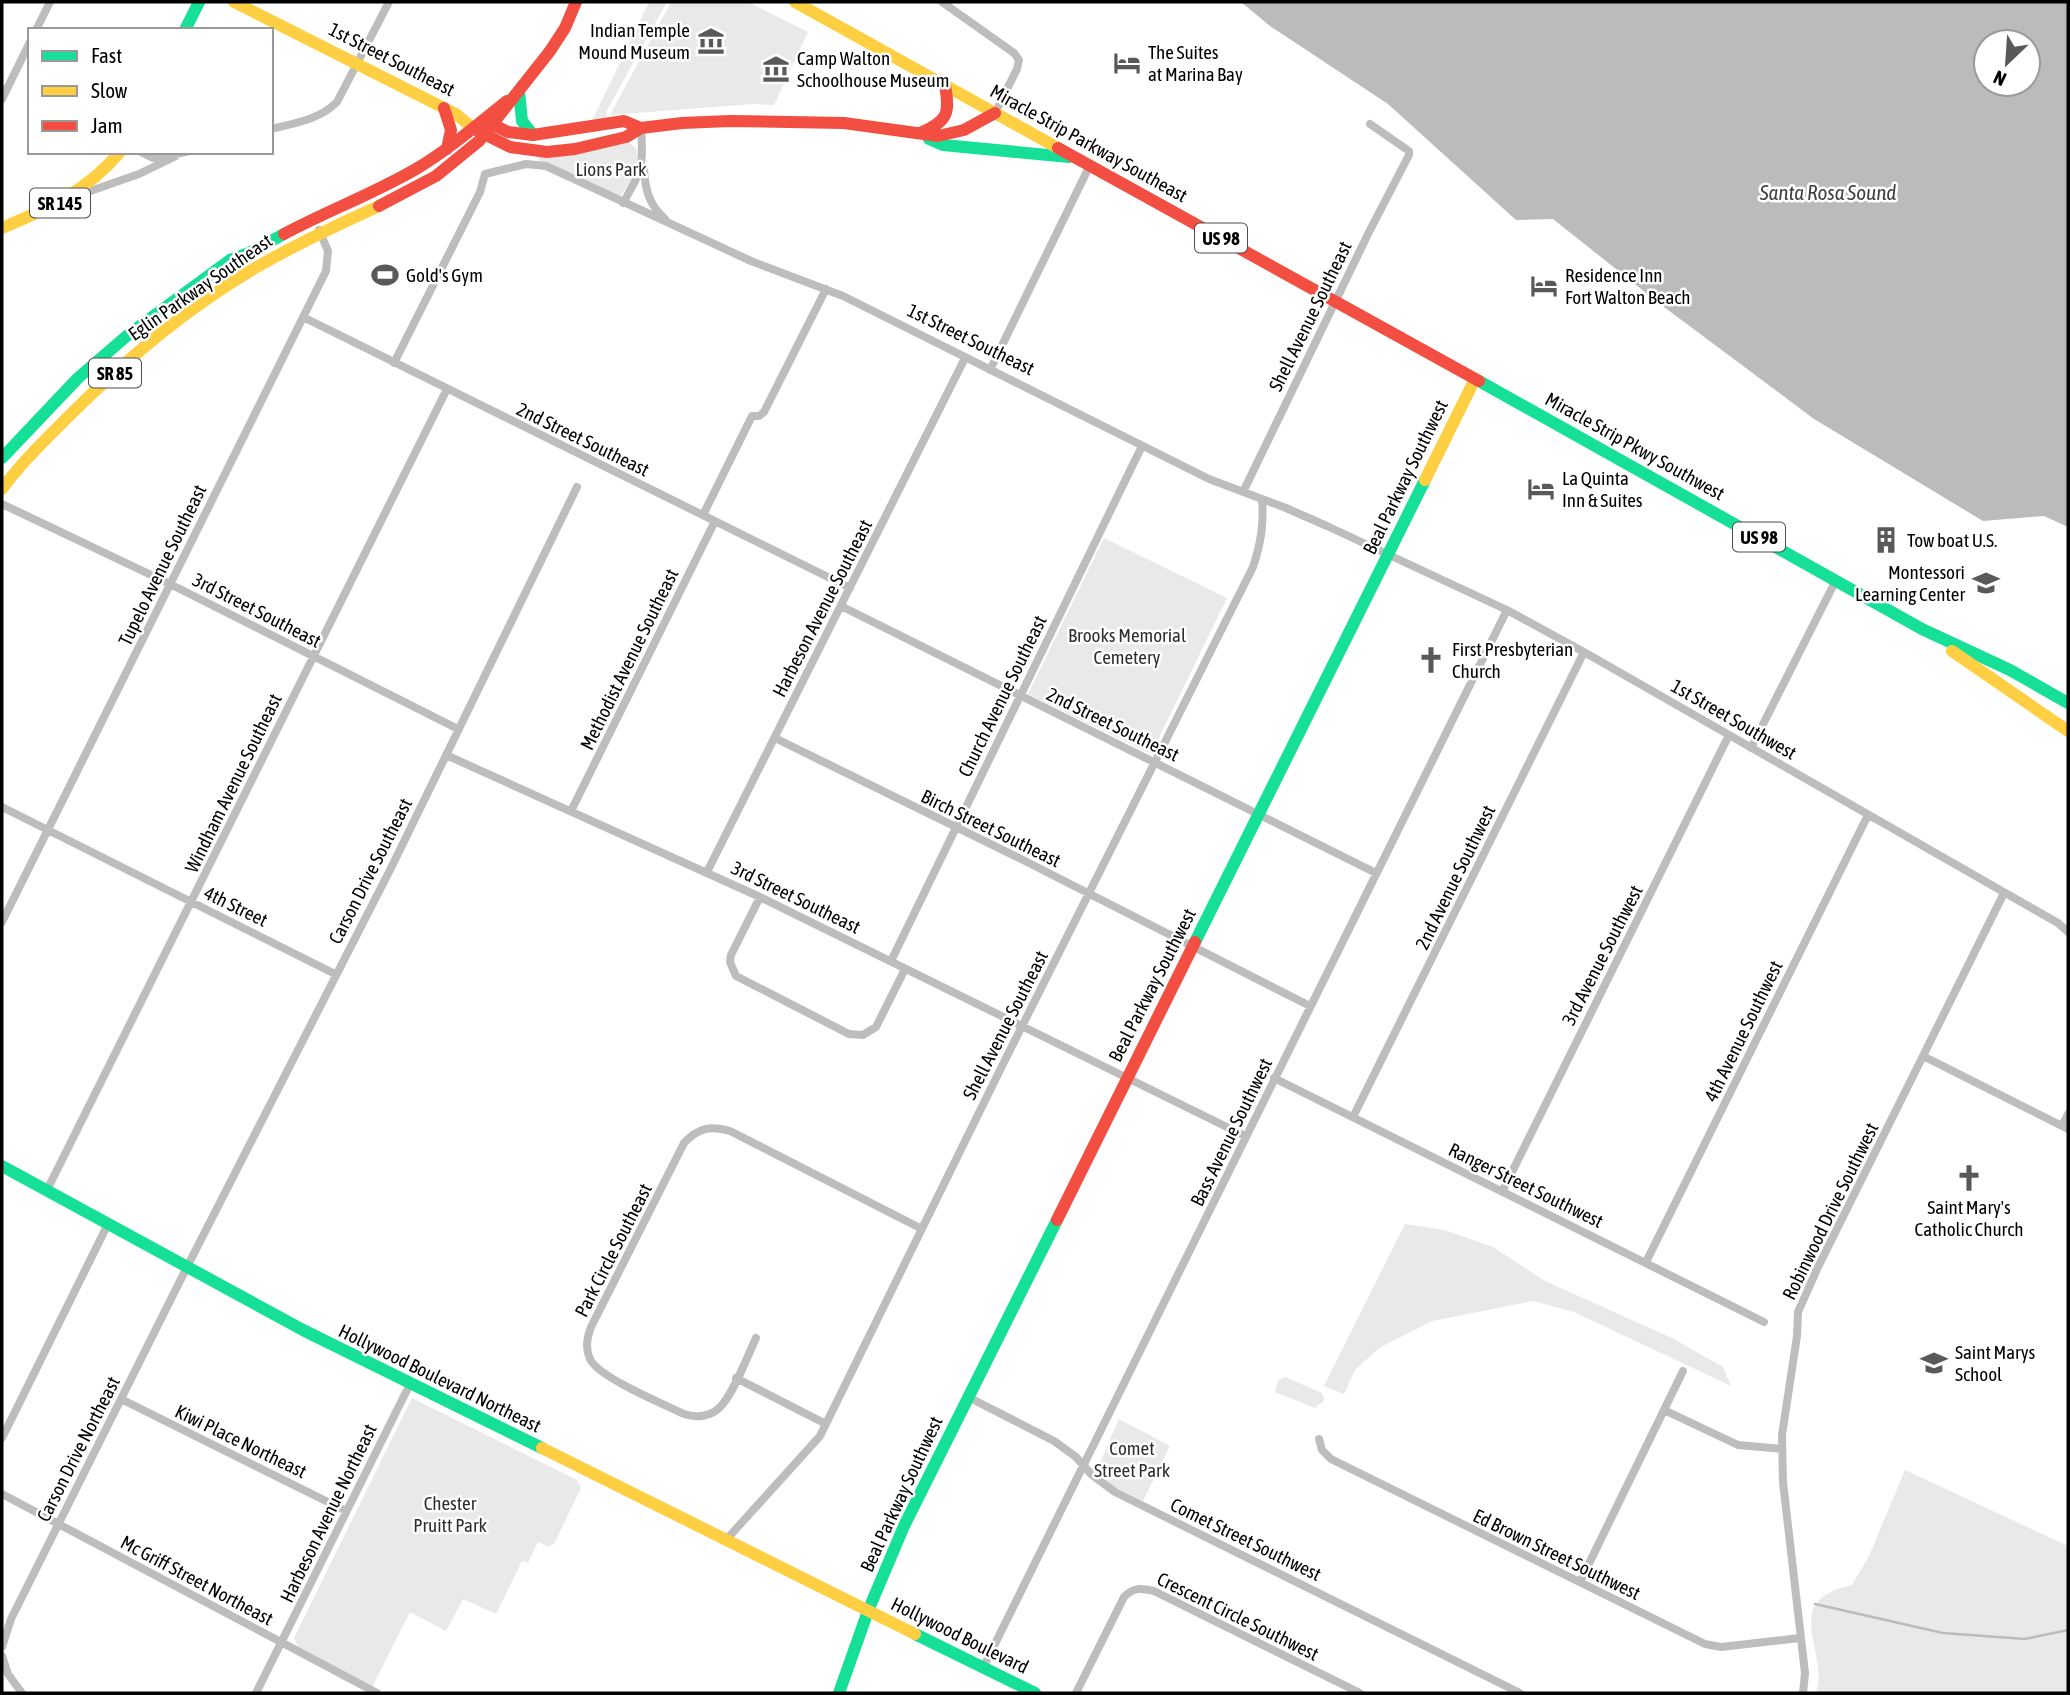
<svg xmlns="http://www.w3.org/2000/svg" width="2070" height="1695" viewBox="0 0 2070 1695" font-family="'Asap Condensed',sans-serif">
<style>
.green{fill:#e9e9e9}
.water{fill:#bbb;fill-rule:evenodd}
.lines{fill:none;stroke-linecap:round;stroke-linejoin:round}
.stream{stroke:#bbb;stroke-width:2.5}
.street{stroke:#bdbdbd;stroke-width:8}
.fast{stroke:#16e098;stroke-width:12}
.slow{stroke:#ffcf43;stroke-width:12}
.jam{stroke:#f24e42;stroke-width:12}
.labels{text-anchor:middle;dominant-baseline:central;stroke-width:5;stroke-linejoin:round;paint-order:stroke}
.shield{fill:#fff;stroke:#4c4c4c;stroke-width:2}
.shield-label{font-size:18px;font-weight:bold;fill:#000}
.poi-label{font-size:19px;fill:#000;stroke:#fff;text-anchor:start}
.street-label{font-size:19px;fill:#000;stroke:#fff}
.park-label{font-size:19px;fill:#2e2e2e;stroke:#fff}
.water-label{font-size:21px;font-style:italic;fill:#3f3f3f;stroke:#fff}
</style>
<rect width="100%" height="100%" fill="#fff"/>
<path class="green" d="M649,2H667L606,112L608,118L592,121Z
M671,2H748L808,32L774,105L753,104L610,115Z
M630,143L637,149C640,169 630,181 620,197L538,161L539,156Z
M1104,538L1227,598L1151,754L1028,694Z
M1405,1224L1445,1230L1493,1247L1545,1281L1672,1338L1723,1367L1731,1386L1574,1312L1533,1301L1432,1321L1379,1348L1355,1370L1344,1394L1324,1386Z
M1285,1377L1322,1393L1324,1398L1323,1403L1319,1404L1315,1408L1275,1392L1278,1381Z
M412,1398L577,1480L581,1488L554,1544L549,1547L538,1542L528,1563L522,1561L496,1614L463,1599L446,1631L410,1612L372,1687L299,1648L294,1638Z
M1119,1419L1170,1446L1143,1501L1115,1487L1096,1472Z
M1905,1470L2068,1546V1693H1816C1830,1651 1778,1601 1852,1585L1869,1556Z"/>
<path class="water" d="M1241,2H2068V527L2044,516L1983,521L1814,419L1660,304L1553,219L1516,220L1388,104L1270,26ZM1986,42H2028V84H1986Z"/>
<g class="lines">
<path class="stream" d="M1815,1604L1943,1633L2025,1639L2068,1630"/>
<path class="street" d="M942,2L1014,53L1019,60L1017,69L995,113
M36,30L50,2
M2,99L30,42
M271,129C295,123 319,120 337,102L389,2
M141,152L153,158L186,152
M644,169C645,189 649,205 665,219
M79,195L139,174L176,156
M623,203C642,170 644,167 641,128
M303,317L850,588
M394,363L480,192L485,174L526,164L546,166L751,261L843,296L1209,479L1286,508L1327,526L1507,610L1584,652L2058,923L2068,932
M990,370L1090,165
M1243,492L1369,232L1409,155V151L1370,124
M2,504L170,584L458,729
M703,515L752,416H759L764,412L826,289
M841,606L1376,873
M775,738L1025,861L1310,1006
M1751,748L1836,580
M446,755L760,897L1245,1136
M2,807L335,974
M571,811L715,521
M707,872L965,358
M760,897L731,955L730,962L736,976L849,1034L863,1035L876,1027L905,969
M2,922L326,271L328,251L319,230
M891,961L1142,446
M1923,1056L2068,1129
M1274,1078L1764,1322
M1353,1117L1584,652
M2062,1126L2068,1114
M47,1190L447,389
M1503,1190L1729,735
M1646,1262L1868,815
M756,1338C748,1355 733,1395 720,1407C711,1417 696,1418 684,1414C663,1404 598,1377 590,1359C585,1348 587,1338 591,1327L684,1143C698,1128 711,1125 730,1131L922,1229
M736,1378L826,1424
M968,1397L1054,1441L1076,1457L1092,1475L1115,1492L1520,1693
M121,1399L346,1511
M1664,1410L1738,1445L1782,1449
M2,1438L108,1224
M1319,1439L1322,1450L1331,1459L1705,1644L1721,1647L1800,1638
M2,1494L377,1693
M726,1540L820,1436L1002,1066L1253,567C1261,543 1264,524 1262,499
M1580,1582L1683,1371
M2,1647L11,1619L187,1267L391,868L577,487
M2,1656L8,1674L22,1693
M983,1668L1507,610
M256,1693L410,1384
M1076,1693L1124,1597C1134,1587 1141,1588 1154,1591L1360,1693
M1803,1693L1805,1673L1783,1482L1782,1435L1797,1336L1798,1312L1818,1267L2004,893"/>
<path class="fast" d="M185,30L199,2
M519,91L522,121L533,135
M929,139L943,145L1069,157
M1479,381L1922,629L2010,670L2068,703
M2,458L78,378L129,334L230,260L249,253L284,234
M1195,942L1425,480
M2,1166L303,1330L542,1448
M915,1634L1035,1693
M839,1693L868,1611L904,1526L1057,1220"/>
<path class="slow" d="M234,2L456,114L474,129
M795,2L1058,148
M2,228C49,208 86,192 120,152
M1425,480L1475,379
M2,489C21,463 44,441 67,418C122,363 183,311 250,271C292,246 335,226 379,206
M1952,651L2068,731
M542,1448L915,1634"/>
<path class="jam" d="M444,108L451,130L447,149
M487,122L508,132L533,135L624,121L641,128
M476,130L510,147L547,152L575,149L626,137L641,128L682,123L730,121L844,123L938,136L964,130L995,113
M920,133C948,121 950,114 945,85
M1058,148L1479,381
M379,206L436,176L479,141L550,51L565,28L576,2
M284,234C327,211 373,194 416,169C448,150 477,125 507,101
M1057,1220L1195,942"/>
</g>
<defs>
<symbol id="museum-bare" viewBox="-9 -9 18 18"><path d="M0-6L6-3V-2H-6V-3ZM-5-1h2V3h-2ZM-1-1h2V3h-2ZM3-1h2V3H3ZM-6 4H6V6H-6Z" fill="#595959" stroke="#fff" stroke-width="2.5" paint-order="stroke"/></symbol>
<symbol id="hotel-bare" viewBox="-9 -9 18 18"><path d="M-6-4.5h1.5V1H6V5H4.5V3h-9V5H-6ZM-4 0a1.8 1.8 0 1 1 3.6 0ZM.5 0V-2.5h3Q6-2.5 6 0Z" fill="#595959" stroke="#fff" stroke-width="2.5" paint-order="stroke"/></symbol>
<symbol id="stadium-bare" viewBox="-9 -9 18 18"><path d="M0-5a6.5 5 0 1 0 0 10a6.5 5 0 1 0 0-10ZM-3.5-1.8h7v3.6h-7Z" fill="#595959" stroke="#fff" stroke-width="2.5" paint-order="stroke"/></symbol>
<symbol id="building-bare" viewBox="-9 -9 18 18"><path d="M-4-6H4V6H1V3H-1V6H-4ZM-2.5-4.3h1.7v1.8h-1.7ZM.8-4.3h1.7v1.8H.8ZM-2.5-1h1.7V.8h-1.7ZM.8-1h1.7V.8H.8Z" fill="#595959" stroke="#fff" stroke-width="2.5" paint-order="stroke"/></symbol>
<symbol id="school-bare" viewBox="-9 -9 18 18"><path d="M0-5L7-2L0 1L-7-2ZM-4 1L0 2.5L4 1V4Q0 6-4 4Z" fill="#595959" stroke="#fff" stroke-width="2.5" paint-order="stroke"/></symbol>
<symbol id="church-bare" viewBox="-9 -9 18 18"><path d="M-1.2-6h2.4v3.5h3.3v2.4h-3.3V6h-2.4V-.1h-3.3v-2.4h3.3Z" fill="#595959" stroke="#fff" stroke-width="2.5" paint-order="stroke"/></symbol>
</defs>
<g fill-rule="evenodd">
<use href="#museum-bare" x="692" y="22" width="38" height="38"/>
<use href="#hotel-bare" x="1108" y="44" width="38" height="38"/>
<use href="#museum-bare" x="757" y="50" width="38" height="38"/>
<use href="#stadium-bare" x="366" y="256" width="38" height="38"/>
<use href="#hotel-bare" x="1525" y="267" width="38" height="38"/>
<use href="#hotel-bare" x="1522" y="470" width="38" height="38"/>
<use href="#building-bare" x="1867" y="521" width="38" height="38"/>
<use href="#school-bare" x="1967" y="564" width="38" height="38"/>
<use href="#church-bare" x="1412" y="641" width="38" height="38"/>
<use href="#church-bare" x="1950" y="1159" width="38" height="38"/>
<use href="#school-bare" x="1915" y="1344" width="38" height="38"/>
</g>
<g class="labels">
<g class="shield">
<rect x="30" y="188.5" width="60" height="29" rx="5"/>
<rect x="1195" y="223.5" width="52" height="29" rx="5"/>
<rect x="89" y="358.5" width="52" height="29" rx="5"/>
<rect x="1733" y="522.5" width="52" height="29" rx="5"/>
</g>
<g class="shield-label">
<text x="60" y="203">SR 145</text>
<text x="1221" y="238">US 98</text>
<text x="115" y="373">SR 85</text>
<text x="1759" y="537">US 98</text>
</g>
<g class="poi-label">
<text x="690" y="30" text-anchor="end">Indian Temple<tspan x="690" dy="22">Mound Museum</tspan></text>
<text x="1148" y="52">The Suites<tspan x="1148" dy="22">at Marina Bay</tspan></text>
<text x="797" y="58">Camp Walton<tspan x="797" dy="22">Schoolhouse Museum</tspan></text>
<text x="406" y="275">Gold's Gym</text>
<text x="1565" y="275">Residence Inn<tspan x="1565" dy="22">Fort Walton Beach</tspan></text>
<text x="1562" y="478">La Quinta<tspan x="1562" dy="22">Inn &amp; Suites</tspan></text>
<text x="1907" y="540">Tow boat U.S.</text>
<text x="1965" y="572" text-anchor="end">Montessori<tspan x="1965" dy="22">Learning Center</tspan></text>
<text x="1452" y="649">First Presbyterian<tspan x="1452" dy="22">Church</tspan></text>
<text x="1969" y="1207" text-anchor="middle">Saint Mary's<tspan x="1969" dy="22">Catholic Church</tspan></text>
<text x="1955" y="1352">Saint Marys<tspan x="1955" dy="22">School</tspan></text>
</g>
<g class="street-label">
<text transform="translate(392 59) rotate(27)">1st Street Southeast</text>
<text transform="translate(1089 143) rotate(29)">Miracle Strip Parkway Southeast</text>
<text transform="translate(200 287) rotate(-35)">Eglin Parkway Southeast</text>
<text transform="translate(1310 316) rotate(-64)">Shell Avenue Southeast</text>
<text transform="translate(971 339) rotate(26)">1st Street Southeast</text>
<text transform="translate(583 439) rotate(26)">2nd Street Southeast</text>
<text transform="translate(1635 446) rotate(29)">Miracle Strip Pkwy Southwest</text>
<text transform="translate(1405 477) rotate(-64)">Beal Parkway Southwest</text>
<text transform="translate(162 565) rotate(-64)">Tupelo Avenue Southeast</text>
<text transform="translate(822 608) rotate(-63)">Harbeson Avenue Southeast</text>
<text transform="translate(257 610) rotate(27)">3rd Street Southeast</text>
<text transform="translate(629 659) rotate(-64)">Methodist Avenue Southeast</text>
<text transform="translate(1002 696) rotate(-64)">Church Avenue Southeast</text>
<text transform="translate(1734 719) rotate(30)">1st Street Southwest</text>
<text transform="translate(1113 724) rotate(26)">2nd Street Southeast</text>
<text transform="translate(233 783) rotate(-64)">Windham Avenue Southeast</text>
<text transform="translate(991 828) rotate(26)">Birch Street Southeast</text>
<text transform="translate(370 871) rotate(-63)">Carson Drive Southeast</text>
<text transform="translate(1455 877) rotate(-64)">2nd Avenue Southwest</text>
<text transform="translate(796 897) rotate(26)">3rd Street Southeast</text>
<text transform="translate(236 906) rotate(26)">4th Street</text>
<text transform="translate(1602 955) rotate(-63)">3rd Avenue Southwest</text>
<text transform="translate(1152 985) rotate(-63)">Beal Parkway Southwest</text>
<text transform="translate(1005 1025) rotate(-63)">Shell Avenue Southeast</text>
<text transform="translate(1743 1031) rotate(-64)">4th Avenue Southwest</text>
<text transform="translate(1231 1132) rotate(-64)">Bass Avenue Southwest</text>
<text transform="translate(1526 1185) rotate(26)">Ranger Street Southwest</text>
<text transform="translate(1830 1211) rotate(-64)">Robinwood Drive Southwest</text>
<text transform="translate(613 1250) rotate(-63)">Park Circle Southeast</text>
<text transform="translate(440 1378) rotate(26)">Hollywood Boulevard Northeast</text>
<text transform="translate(241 1441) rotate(26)">Kiwi Place Northeast</text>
<text transform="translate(78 1449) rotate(-63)">Carson Drive Northeast</text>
<text transform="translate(901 1494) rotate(-65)">Beal Parkway Southwest</text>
<text transform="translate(328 1513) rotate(-64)">Harbeson Avenue Northeast</text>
<text transform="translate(1246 1539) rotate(26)">Comet Street Southwest</text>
<text transform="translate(1557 1554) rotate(26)">Ed Brown Street Southwest</text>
<text transform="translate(197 1580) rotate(28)">Mc Griff Street Northeast</text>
<text transform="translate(1238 1616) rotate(26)">Crescent Circle Southwest</text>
<text transform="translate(960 1635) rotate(26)">Hollywood Boulevard</text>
</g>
<g class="park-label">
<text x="611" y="169">Lions Park</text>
<text x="1127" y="635">Brooks Memorial<tspan x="1127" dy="22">Cemetery</tspan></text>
<text x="1132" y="1448">Comet<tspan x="1132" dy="22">Street Park</tspan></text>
<text x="450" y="1503">Chester<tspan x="450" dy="22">Pruitt Park</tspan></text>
</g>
<g class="water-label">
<text x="1828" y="192">Santa Rosa Sound</text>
</g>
</g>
<rect width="2070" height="1695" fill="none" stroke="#000000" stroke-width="7"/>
<rect x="28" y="28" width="245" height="126" fill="#ffffff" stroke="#999999" stroke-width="2"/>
<rect x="42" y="51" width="35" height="10" fill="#16e098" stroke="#999999" stroke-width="2"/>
<text x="91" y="63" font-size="21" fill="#000000">Fast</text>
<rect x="42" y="86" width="35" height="10" fill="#ffcf43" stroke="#999999" stroke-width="2"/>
<text x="91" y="98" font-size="21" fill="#000000">Slow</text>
<rect x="42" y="121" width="35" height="10" fill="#f24e42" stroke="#999999" stroke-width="2"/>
<text x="91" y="133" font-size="21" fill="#000000">Jam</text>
<g transform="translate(2007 63) rotate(205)"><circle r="33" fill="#ffffff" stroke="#999999" stroke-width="2"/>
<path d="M0-5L12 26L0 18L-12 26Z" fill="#595959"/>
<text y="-10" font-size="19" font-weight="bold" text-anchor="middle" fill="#000000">N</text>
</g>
</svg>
